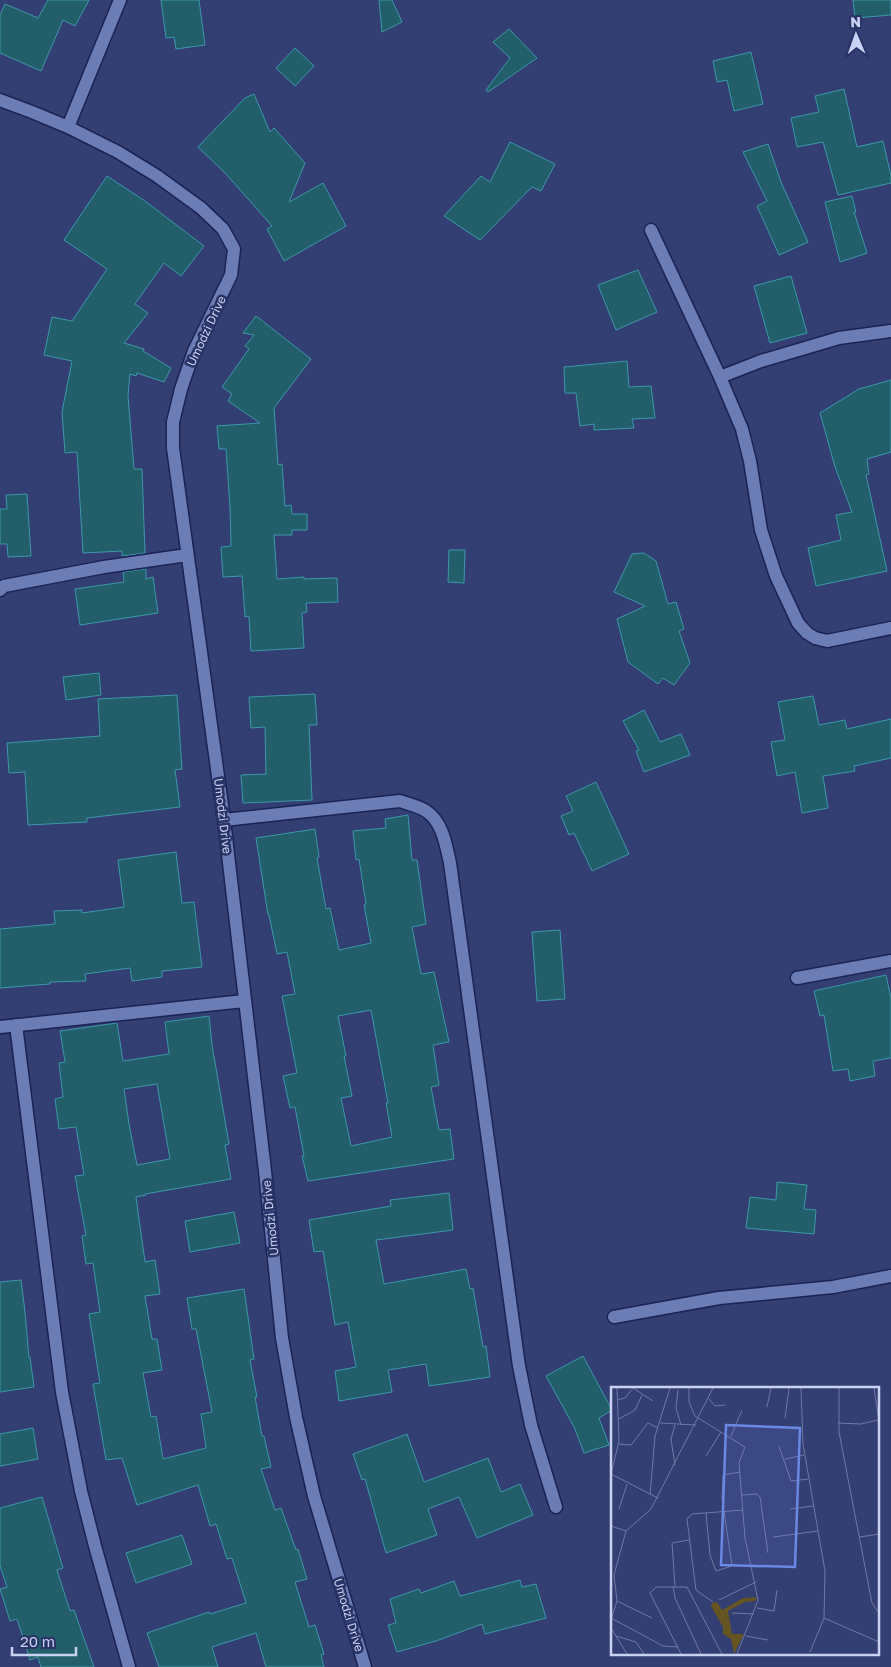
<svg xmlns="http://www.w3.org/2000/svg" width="891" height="1667" viewBox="0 0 891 1667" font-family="'Golos Text',sans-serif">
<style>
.building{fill:#235f6b;stroke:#3c98a9;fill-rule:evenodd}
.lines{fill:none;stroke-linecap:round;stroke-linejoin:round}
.minor-casing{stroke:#1b2355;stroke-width:15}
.minor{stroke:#6c7cb5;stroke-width:12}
.labels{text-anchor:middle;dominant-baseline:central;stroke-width:5;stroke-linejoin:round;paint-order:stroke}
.street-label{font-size:12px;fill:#c9d2f2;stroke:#293366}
.inset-road{fill:none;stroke:#6f79a5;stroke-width:1}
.view{fill:#6a89e4;fill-opacity:0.15;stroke:#6a89e4;stroke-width:2.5}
.inset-edge{fill:none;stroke:#c9d2f2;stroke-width:2.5}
</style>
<rect width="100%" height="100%" fill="#333e72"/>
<path class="building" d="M48,0H89L75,26L63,20L41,71L0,53V15L5,4L38,18Z
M161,0H199L205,45L176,49L174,37L166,38Z
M379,0H392L402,22L382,32Z
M853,0H891V15L855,18Z
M509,29L537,58L488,92L486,90L510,58L493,42Z
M295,48L314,66L295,86L276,68Z
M751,52L763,104L734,111L727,80L717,82L713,61Z
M844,89L857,147L883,141L891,176V183L838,195L823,142L797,147L791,118L819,112L815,96Z
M254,94L270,132L274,128L305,163L289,202L323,183L346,226L284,261L267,229L272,226L225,173L198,147L245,98Z
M510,142L555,164L541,191L532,187L480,240L444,216L481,176L490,182Z
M768,144L781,182L808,242L779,255L757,206L767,201L743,152Z
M107,176L145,201L204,246L181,276L164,263L135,304L148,313L124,343L144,349L143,351L171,368L164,382L137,373L136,376L130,374L128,395L134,469H142L145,553L122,556V551L83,553L77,452L65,453L62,412L72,361L44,355L52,317L72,321L107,269L64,240Z
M852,196L856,212H854L867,253L840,262L825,202Z
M638,270L657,312L616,330L598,285Z
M791,276L807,333L770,343L754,286Z
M256,316L311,359L274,408L278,465L282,464L285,506L291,505L292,514H307V530H292V535H274L277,579L304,577V579L337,578L338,602L306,603L307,612L302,613L304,648L251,651L249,616L245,617L242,576L223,577L221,547L231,546L230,508L226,449H219L217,426L260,423L228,401L232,394L222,387L249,349L245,346L254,335L243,333Z
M627,361L629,387L651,386L655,418L632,419L634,428L594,430V424L580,426L576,393H565L564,367Z
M891,380V452L867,459L869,474L866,475L887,571L816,586L808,548L841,540L836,515L852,512L835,467L820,413L859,389Z
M27,494L31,556L8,557L7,544H0V509H7L6,495Z
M449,550H465L464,583L448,582Z
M644,553L656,561L668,604L676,602L684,629L679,631L690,663L674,685L663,678L658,684L628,662L617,619L645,606L614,592L632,554Z
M146,569V579L153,577L158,613L80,625L75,589L124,582L123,572Z
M99,673L101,695L66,700L63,677Z
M315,694L317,725H309L312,800L243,803L241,775L266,774L265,727L251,728L249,697Z
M177,695L182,769L175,770L180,807L87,818V822L28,825L25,772L9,773L7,743L100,736L98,699Z
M813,696L819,725L845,720L847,729L891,719V758L854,766L855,771L823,776L828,808L802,813L795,772L777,776L771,742L785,740L778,702Z
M644,710L660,742L681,734L690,755L644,772L636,751L639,750L623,721Z
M596,782L629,854L592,871L574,833L569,835L561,816L573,811L566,796Z
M408,815L412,860H417L426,924L412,927L421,974L434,972L449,1042L433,1045L439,1085L431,1087L439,1130L450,1129L454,1159L308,1181L302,1156H304L295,1107L290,1108L283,1076L297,1073L282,996L295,994L287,952L277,954L269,915H268L256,838L315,829L319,857L317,858L326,909L330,908L339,950L371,943L364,905L366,904L359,859L356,860L353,831L386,828L385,819ZM371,1010L388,1103H386L392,1137L351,1146L341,1098L352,1096L344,1056H346L338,1016Z
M176,852L182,903L194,902L202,967L162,971V977L132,981L130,968L85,974L86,981L50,982V984L0,988V929L55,924L54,911L82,910V913L124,907L118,860Z
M560,930L565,999L537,1001L532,932Z
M886,975L891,998V1058L873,1061L875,1076L850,1081L848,1069L833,1071L824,1015L820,1016L814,991Z
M209,1016L212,1045L229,1144L225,1145L231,1179L145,1194L146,1195L136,1197L145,1262L155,1260L160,1294L145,1296L152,1339H157L162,1370L143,1373L151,1417L156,1416L163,1459L206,1448L201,1414L212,1412L196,1329H192L187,1298L244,1289L254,1359L250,1360L257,1397H255L262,1436H264L271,1467L261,1469L275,1510L281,1508L296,1550L298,1549L307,1579L295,1582L309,1627L315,1625L324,1654L321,1655L324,1667H266L256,1633L212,1647L218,1667H159L147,1633L209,1612L210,1614L246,1603L232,1558L227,1559L216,1524L210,1526L198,1485L137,1505L122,1458L106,1460L93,1384L100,1383L89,1314L100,1312L93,1263L86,1264L82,1236L86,1235L75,1176L84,1175L76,1127L59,1129L55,1099L63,1097L59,1063L65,1062L60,1031L117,1023L123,1061L169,1054L165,1022ZM157,1084L170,1159L137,1165L129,1124L124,1089Z
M777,1182L807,1185L804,1209L816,1210L814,1234L746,1228L750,1197L776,1200Z
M449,1193L453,1230L376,1240L384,1284L466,1269L470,1289L473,1288L483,1347L486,1346L490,1377L429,1386L426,1364L388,1370L392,1392L339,1401L335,1371L356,1367L348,1322L335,1325L323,1251L314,1252L309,1220L391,1206L390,1200Z
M234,1212L240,1243L190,1252L185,1221Z
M21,1280L25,1312L29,1358L30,1357L34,1387L0,1392V1282Z
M583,1356L612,1410L599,1418L609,1445L584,1453L574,1427L546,1376Z
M33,1428L38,1459L0,1466V1434Z
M407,1434L424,1482L488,1458L501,1492L520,1484L533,1515L477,1538L459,1497L428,1509L437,1535L386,1553L365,1479L362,1480L353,1454Z
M42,1497L63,1568L57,1570L70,1611L74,1610L94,1667H41L38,1657L30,1660L17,1619L10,1621L0,1589L7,1587L0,1566V1508Z
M182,1535L192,1564L136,1583L126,1553Z
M520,1580L522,1587L536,1584L546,1618L485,1634L482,1624L436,1641L397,1652L388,1625L396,1623L390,1599L419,1589L421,1593L454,1581L460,1596Z"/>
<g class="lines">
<defs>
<path id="minor" d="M0,100L32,112L68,127L118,152L157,176L201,208L223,229L234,249L231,275L194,351L181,389L173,422V448L224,820L265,1171L282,1338L296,1417L314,1496L365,1667
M68,127L120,0
M651,230L720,377L742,429L750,461L761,530L776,576L798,623L807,633L815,638L827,641L891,628
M720,377L761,361L839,338L891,331
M0,590L4,586L104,567L187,555
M224,820L400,801C408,804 419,806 426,811C443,822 446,846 450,863L519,1366L531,1425L556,1507
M797,978L891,961
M16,1025L62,1392L81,1491L95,1546L129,1667
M0,1027L244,1001
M614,1317L719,1298L833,1287L891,1276"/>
</defs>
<use href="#minor" class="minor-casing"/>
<use href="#minor" class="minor"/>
</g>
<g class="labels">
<g class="street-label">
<text transform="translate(206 331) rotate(-65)">Umodzi Drive</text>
<text transform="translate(223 816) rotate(83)">Umodzi Drive</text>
<text transform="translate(270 1218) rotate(-96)">Umodzi Drive</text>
<text transform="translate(349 1615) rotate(73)">Umodzi Drive</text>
</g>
</g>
<g transform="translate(611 1387)">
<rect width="268" height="268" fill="#333e72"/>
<path d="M146,210L144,214L134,215L117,224L121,247H133L123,267L120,252L112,247V240L100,219L101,216L106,215L111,223L132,211Z" fill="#645523"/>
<path class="inset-road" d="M78,1V15L84,29L134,60L128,76L134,151L147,213L126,267M190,1L192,57L214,184L213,231L268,255M228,1V45L261,216L268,226M263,1L268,34M67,3L65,21L70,38M98,12L104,19L114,18M6,13L14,11L22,1L42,14M156,20L160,1M174,31L178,1M8,32L24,23L31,8M49,36L85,38M227,36L250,37L267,33M120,49L131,23M8,57L20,58L37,36L47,41M168,59L180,94L197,92M95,69L110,45M174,72L193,68M64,78L60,52L64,38M0,87L8,54L6,1M0,87L47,111M39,108L44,49L59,1M131,108L146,107L149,110L157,166M111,113L112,88L129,85M8,122L16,97M179,122L202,119M95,126L99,168L105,184L121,179L113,124M0,139L15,144M162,150L207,144M249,150L268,147M62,199L64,211L90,267M64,199L61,156L78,153M108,213L145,195M6,214L41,231M102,215L85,203L76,132L81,127L132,123M146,221L163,224L166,203M121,226L143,227M0,231L52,259L67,260M0,233L6,214L3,188L15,144L40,122L102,1M0,241L16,267M5,249L25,255L33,267M135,249L157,253M199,265L213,231M70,267L39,206L45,200H76L111,267"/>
<path class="view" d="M115,38L189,41L184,180L110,178Z"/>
<rect width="268" height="268" class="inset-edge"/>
</g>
<g transform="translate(856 35) rotate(358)" stroke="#293366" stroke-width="4" paint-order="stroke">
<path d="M0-4L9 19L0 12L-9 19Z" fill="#c9d2f2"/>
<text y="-8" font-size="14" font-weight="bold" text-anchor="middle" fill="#c9d2f2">N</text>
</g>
<path d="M12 1647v8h64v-8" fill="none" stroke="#c9d2f2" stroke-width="2.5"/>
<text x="20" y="1647" font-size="15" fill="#c9d2f2" stroke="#293366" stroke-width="4" paint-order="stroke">20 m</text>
</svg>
